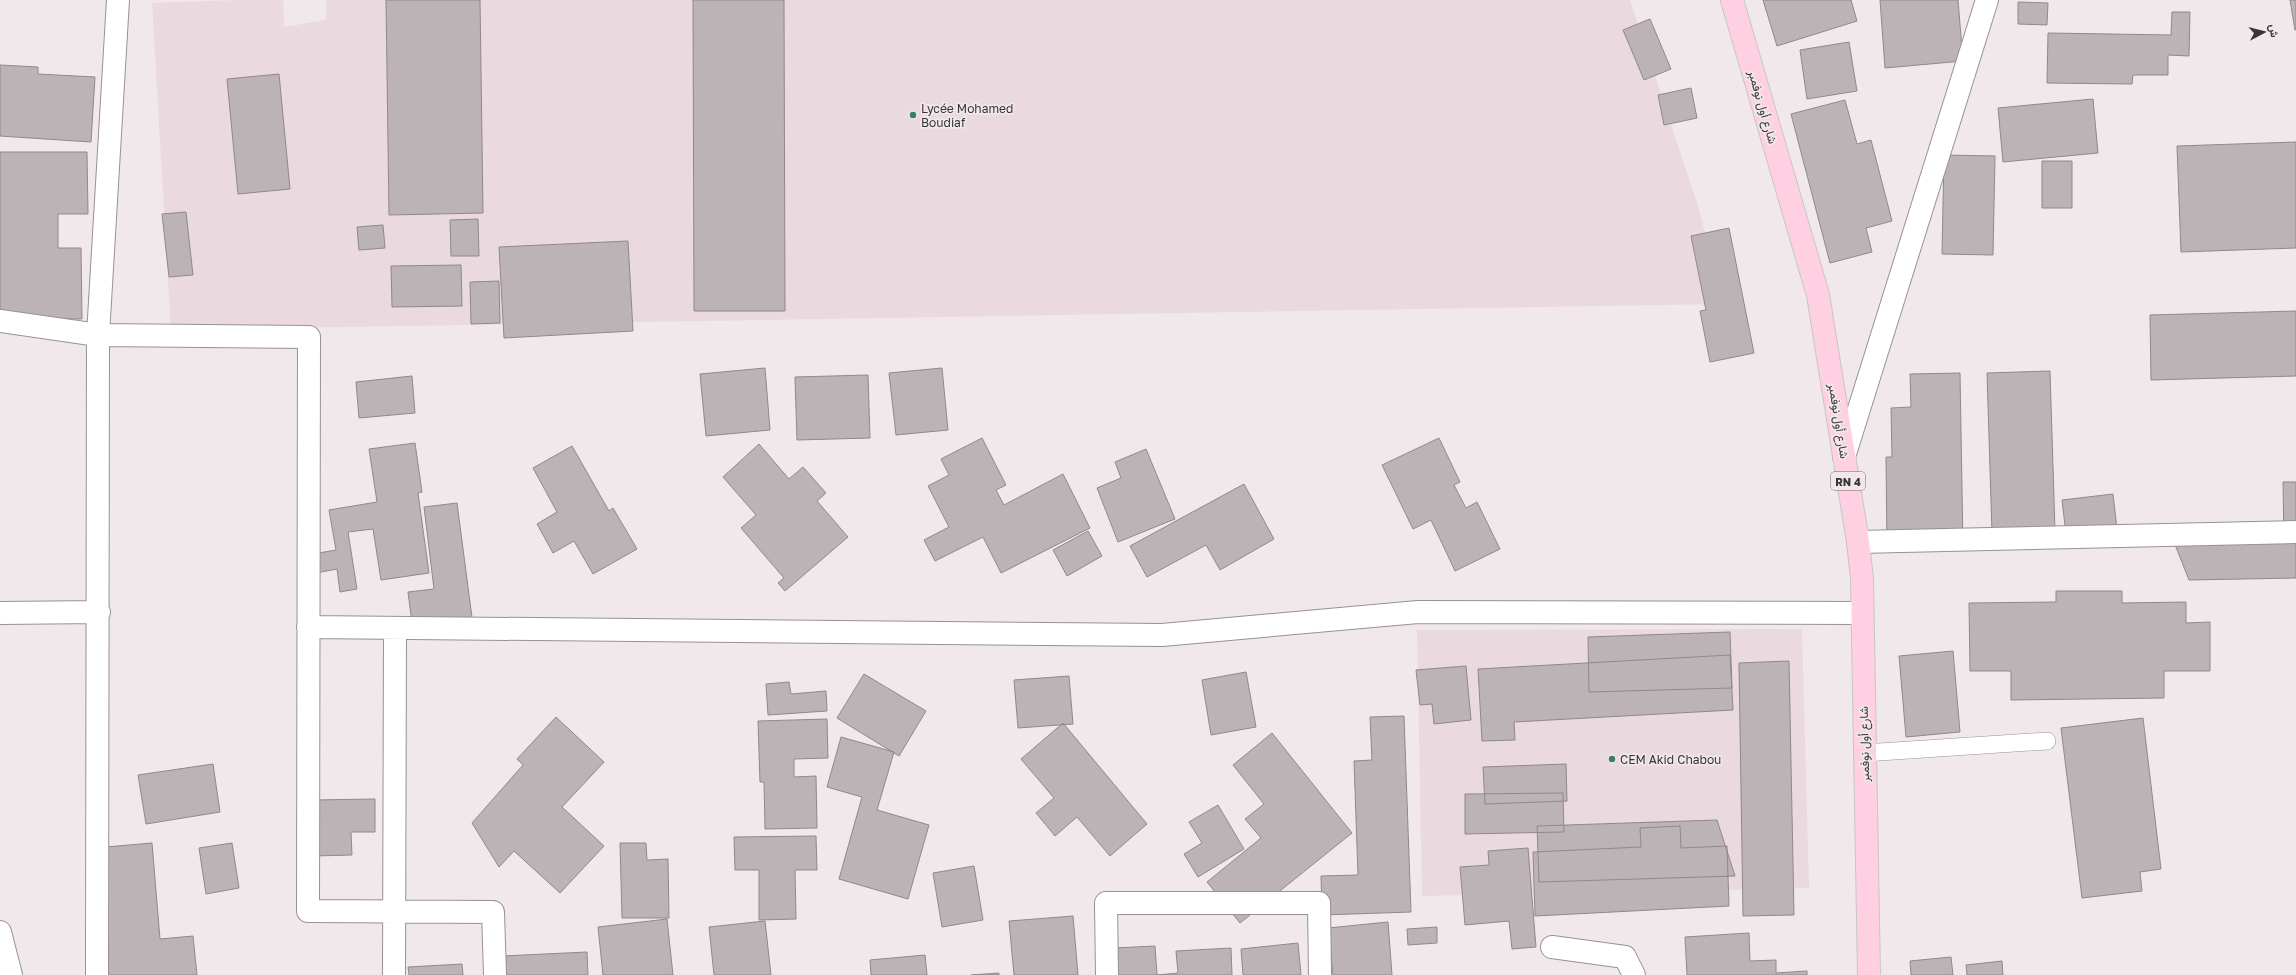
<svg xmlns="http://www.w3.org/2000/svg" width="2296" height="975" viewBox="0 0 2296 975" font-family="'Golos Text',Vazirmatn,sans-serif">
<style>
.built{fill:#ead9df}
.building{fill:#bbb3b6;stroke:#90888a}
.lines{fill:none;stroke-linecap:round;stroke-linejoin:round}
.service-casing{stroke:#999193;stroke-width:18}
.minor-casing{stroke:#999193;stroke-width:24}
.primary-casing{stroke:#c7c6c7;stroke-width:24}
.service{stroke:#fff;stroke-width:17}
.minor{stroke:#fff;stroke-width:22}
.primary{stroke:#fed0e1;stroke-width:22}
.poi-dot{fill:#3b7d6d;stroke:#f1e8eb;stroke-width:1.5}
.labels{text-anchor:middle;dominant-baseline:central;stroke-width:3.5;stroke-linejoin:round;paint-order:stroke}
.shield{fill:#f1e8eb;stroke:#706b6c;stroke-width:1}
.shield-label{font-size:11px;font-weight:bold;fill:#383536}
.street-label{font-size:12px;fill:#383536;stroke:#f1e8eb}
.poi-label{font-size:12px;fill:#383536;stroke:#f1e8eb;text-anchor:start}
</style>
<rect width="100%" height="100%" fill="#f1e8eb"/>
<path class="built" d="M240,0H283L284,27L326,20V0H1630L1697,203L1724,304L171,330L152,3Z
M1802,629L1809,888L1422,896L1417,630Z"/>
<path class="building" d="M386,0H480L483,213L389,215Z
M693,0H784L785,311H694Z
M1763,0H1851L1857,21L1777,46Z
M1880,0H1958L1963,61L1885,68Z
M2290,0H2296V30H2295Z
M2018,2L2048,3L2047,25L2018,24Z
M2172,12H2190L2189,56L2168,55V75H2133L2132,84L2047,83L2048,33L2171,35Z
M1650,19L1671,69L1644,80L1623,30Z
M1849,42L1857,91L1807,99L1800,50Z
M0,65L38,67V74L95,77L91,142L0,136Z
M279,74L290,189L238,194L227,79Z
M1691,88L1697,118L1664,125L1658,95Z
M2093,99L2098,153L2003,162L1998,108Z
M1845,100L1857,144L1871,140L1892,221L1866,228L1872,252L1830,263L1791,114Z
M2296,142V248L2181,252L2177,146Z
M0,152H87L88,214H58V248H81L82,319H0Z
M1944,155L1995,156L1993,255L1942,254Z
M2042,161H2072V208H2042Z
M186,212L193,275L169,277L162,214Z
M478,219L479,256H451L450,220Z
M383,225L385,248L359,250L357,227Z
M1729,228L1754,353L1710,362L1700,311L1706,310L1691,236Z
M628,241L633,331L504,338L499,247Z
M461,265L462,306L392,307L391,266Z
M499,281L500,323L471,324L470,282Z
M2296,311V376L2151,380L2150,315Z
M765,368L770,430L706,436L700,374Z
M942,368L948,430L896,435L889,373Z
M2050,371L2055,531L1992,533L1987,373Z
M1960,373L1963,547L1887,548L1886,457H1892L1891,408L1911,407L1910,374Z
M868,375L870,438L797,440L795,377Z
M412,376L415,413L359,418L356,382Z
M982,438L1006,485L996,490L1004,505L1063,474L1090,528L1001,573L983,537L935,561L924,540L949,527L928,486L949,475L941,459Z
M1439,438L1460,482L1454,485L1466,508L1477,502L1500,549L1455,571L1431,520L1413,529L1382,465Z
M415,443L422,492L418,493L429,573L381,580L373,529L348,532L357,589L340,592L337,569L316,573L313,554L336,550L329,510L377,502L369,449Z
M759,444L789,479L803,467L826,493L817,501L848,537L785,591L778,583L784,578L741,528L756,515L723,477Z
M572,446L609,511L613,508L637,549L593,574L574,541L553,553L537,524L557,512L533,468Z
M1146,449L1175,519L1118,542L1097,488L1121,478L1115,462Z
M2283,482H2296V578L2189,580L2174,542L2284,540Z
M1244,484L1274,539L1220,570L1206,545L1147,577L1130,546Z
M2113,494L2117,529L2066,534L2062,500Z
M457,503L473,625L414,639L408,592L434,589L424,507Z
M1088,531L1102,556L1067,576L1053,550Z
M2056,591H2122V603L2186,602V623L2210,622V671H2164V698L2011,700V671H1970L1969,603L2056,602Z
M1730,632L1732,688L1589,692L1588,637Z
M1953,651L1960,732L1906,737L1899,656Z
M1730,655L1733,710L1514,722L1515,740L1482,741L1478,669Z
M1789,661L1794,915L1743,916L1739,663Z
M1466,666L1471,720L1434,724L1432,704L1420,705L1416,670Z
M1246,672L1256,727L1211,735L1202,680Z
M864,674L926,711L899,756L837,718Z
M1069,676L1073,724L1018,728L1014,680Z
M789,682L791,694L826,691L827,711L768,715L766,684Z
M1404,716L1411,912L1322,915L1321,876L1358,875L1354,761L1372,760L1370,717Z
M556,717L604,762L562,807L604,846L560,893L514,851L499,867L472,823L523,765L517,759Z
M2143,718L2161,869L2140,872L2142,891L2082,898L2061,728Z
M827,719L828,758L794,759V777L816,776L817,828L765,829L764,782H760L758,721Z
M1063,723L1147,824L1110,856L1077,817L1055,836L1036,813L1054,798L1021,759Z
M1272,733L1352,833L1240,923L1207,882L1261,838L1245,819L1264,804L1233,765Z
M841,737L894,752L877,810L929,825L908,899L839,879L862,797L827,787Z
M213,764L220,812L146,824L138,775Z
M1566,764L1567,801L1485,804L1483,767Z
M1563,793L1564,832L1465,834V794Z
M375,799V832H351L352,855L314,856L313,800Z
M1218,805L1244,849L1198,877L1184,854L1202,843L1189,822Z
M1717,820L1735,876L1539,882L1537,826Z
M1680,826L1681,848L1727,846L1729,906L1535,916L1533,852L1641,847L1640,828Z
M816,836L817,870H795L796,919L759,920V870H735L734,837Z
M152,843L160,939L193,936L197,975H107L94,848Z
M232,843L239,888L206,894L199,848Z
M620,843H646L647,860L668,859L669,918H622Z
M1528,848L1536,947L1512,949L1509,921L1465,925L1460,867L1489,865L1488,851Z
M974,866L983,920L942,927L933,873Z
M1073,916L1078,975H1014L1009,921Z
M667,919L673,975H603L598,927Z
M765,921L771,975H714L709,927Z
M1388,922L1392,975H1333L1328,928Z
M1437,927V943L1408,945L1407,929Z
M1749,933L1750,961L1776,960V973L1807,971V975H1687L1685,937Z
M1298,943L1301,975H1243L1241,949Z
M1155,946L1157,975L1178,973L1176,951L1231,948L1232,975H1115L1114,948Z
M587,952L588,975H504L503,956Z
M925,955L927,975H871L870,960Z
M1951,957L1953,975H1911L1910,961Z
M2002,961L2003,975H1967L1966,965Z
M462,964L463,975H409L408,967Z
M999,973V975H971Z"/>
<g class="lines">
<defs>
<path id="service" d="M1864,753L2047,741"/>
<path id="minor" d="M0,321L98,335L309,337L308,911L493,912L495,975
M1844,457L1987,0
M1858,542L2296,532
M0,613L99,612
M308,627L1162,635L1418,612L1861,613
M0,932L11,975
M1552,947L1625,957L1634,975
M97,975L98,335L118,0
M394,975L395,629
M1107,975L1106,903H1319L1320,975"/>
<path id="primary" d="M1732,0L1818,295L1858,542L1862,579L1869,975"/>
</defs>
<use href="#service" class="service-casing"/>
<use href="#minor" class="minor-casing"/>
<use href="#primary" class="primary-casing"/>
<use href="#service" class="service"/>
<use href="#minor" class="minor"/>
<use href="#primary" class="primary"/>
</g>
<g class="poi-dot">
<circle cx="913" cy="115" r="4"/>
<circle cx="1612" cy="759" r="4"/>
</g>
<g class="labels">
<rect class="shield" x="1831" y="472" width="34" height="18" rx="3"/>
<g class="shield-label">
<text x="1848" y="481">RN 4</text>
</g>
<g class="street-label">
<text transform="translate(1763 107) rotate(74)">شارع أول نوفمبر</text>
<text transform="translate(1839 421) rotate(81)">شارع أول نوفمبر</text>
<text transform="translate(1864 744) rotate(-91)">شارع أول نوفمبر</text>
</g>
<g class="poi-label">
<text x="921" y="108">Lycée Mohamed<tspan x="921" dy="14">Boudiaf</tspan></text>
<text x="1620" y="759">CEM Akid Chabou</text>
</g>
</g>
<g transform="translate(2264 32) rotate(83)" stroke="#f1e8eb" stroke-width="3" paint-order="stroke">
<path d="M0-3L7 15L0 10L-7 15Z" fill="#383536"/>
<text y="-6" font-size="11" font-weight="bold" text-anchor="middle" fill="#383536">ش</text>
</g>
</svg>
